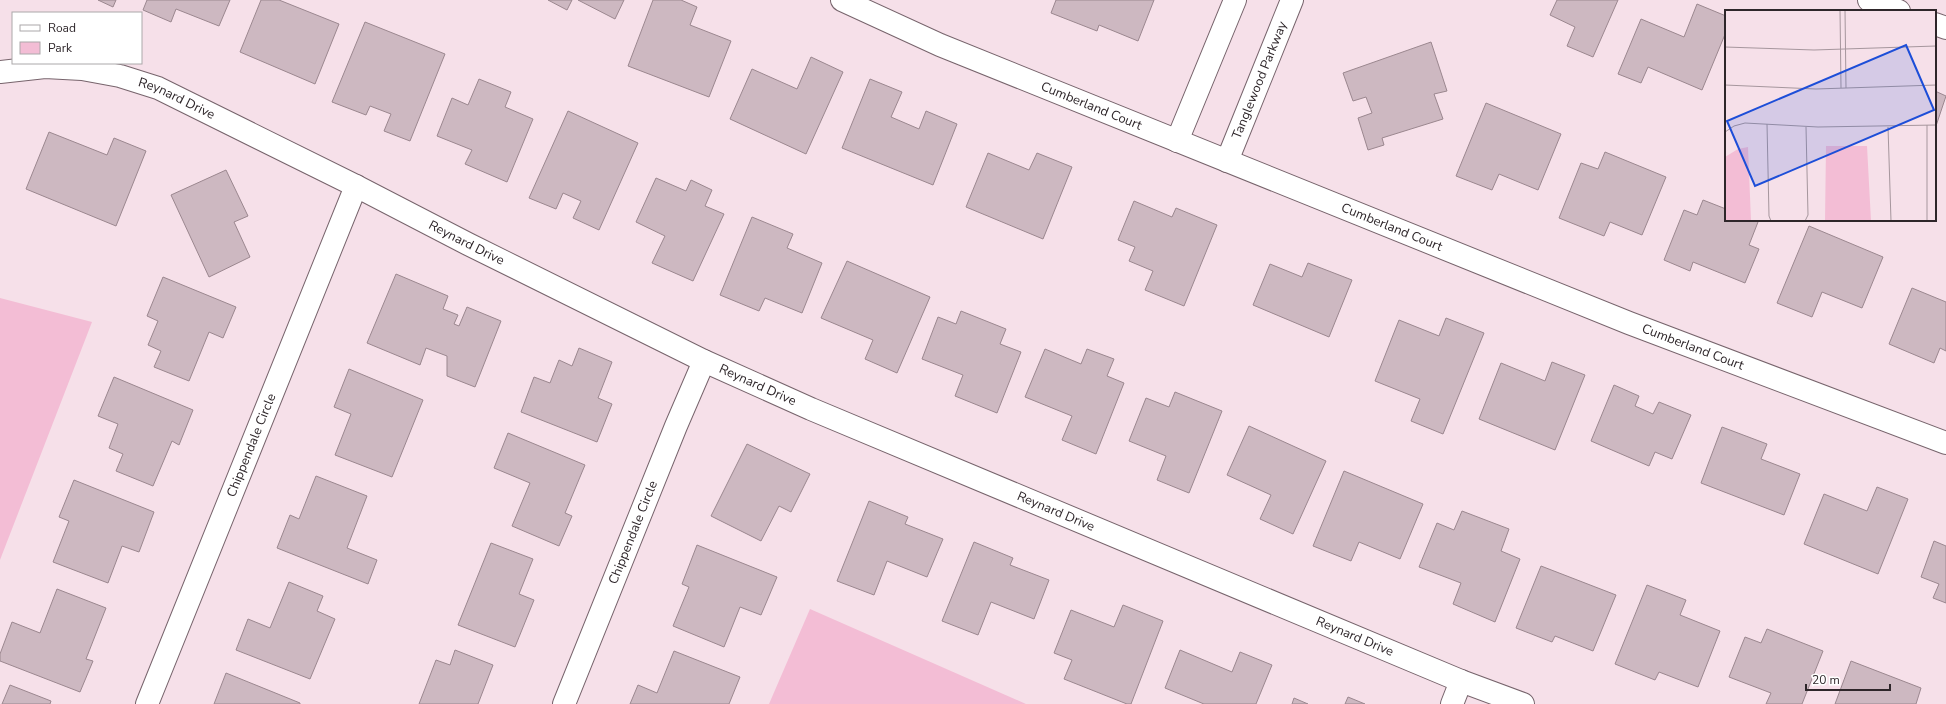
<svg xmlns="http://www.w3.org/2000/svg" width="1946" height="704" viewBox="0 0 1946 704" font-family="'Nunito Sans',sans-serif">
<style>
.green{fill:#f3bdd5}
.building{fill:#cdb8c1;stroke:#9b878f}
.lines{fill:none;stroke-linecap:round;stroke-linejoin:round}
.minor-casing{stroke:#77646c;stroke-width:24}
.minor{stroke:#fff;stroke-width:22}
.labels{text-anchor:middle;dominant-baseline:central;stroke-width:3.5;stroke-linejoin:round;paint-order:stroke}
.street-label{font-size:13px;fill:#2e262a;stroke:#fff}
.inset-road{fill:none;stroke:#a6969d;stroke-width:1}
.view{fill:#1d4ed8;fill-opacity:0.15;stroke:#1d4ed8;stroke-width:2}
.inset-edge{fill:none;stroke:#2e262a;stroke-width:2}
</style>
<rect width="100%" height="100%" fill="#f6e0e9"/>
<path class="green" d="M0,298L92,322L0,560Z
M810,609L1026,704H769Z"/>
<path class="building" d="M98,0H116L113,7Z
M147,0H230L219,26L176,9L171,22L143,10Z
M261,0H279L339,24L315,84L240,52Z
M548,0H572L567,10Z
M578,0H624L615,19Z
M653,0H681L697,7L690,25L731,41L709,97L628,66Z
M1056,0H1154L1138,41L1099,25L1097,31L1051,13Z
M1557,0H1618L1593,57L1567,46L1575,27L1550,15Z
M1697,4L1726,16V32L1702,90L1648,67L1641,83L1618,74L1641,19L1684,37Z
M365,22L445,54L410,141L384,131L391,114L370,106L366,115L332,102Z
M1431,42L1447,91L1434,94L1443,119L1382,138L1384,145L1368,150L1358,118L1372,113L1366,97L1353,101L1343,73Z
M811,57L843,72L806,154L730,119L752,69L797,89Z
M479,79L511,92L505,107L533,119L507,182L465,164L472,150L437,136L452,98L468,105Z
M870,79L902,92L891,117L919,129L926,111L957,124L933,185L842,148Z
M1935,91L1946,96L1935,129Z
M1486,103L1561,134L1538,190L1499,174L1492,190L1456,176Z
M568,111L638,143L599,230L573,218L581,201L563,193L556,209L529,198Z
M49,132L107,155L114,138L146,151L116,226L26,189Z
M1605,152L1666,177L1642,235L1610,222L1604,236L1559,218L1581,163L1598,169Z
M988,153L1029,170L1037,153L1072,167L1043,239L966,207Z
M226,170L248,216L234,222L250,257L209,277L171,195Z
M656,178L686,191L691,180L712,190L705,206L724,214L693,281L652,263L665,236L636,222Z
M1703,200L1726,209V220H1753L1758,222L1749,245L1759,249L1745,283L1693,262L1690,271L1664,260L1684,210L1697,215Z
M1134,201L1172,217L1176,208L1217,225L1184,306L1145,290L1153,271L1129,261L1135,247L1118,240Z
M752,217L793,234L787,248L822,263L802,313L765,298L759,311L720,295Z
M1809,226L1883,257L1862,308L1822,292L1812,317L1777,303Z
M847,261L930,297L897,373L865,359L873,340L821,318Z
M1308,263L1352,280L1329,337L1253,305L1270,264L1302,277Z
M396,274L448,296L443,309L458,315L454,324L459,326L467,307L501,321L475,387L447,376V356L426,348L420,365L367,343Z
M163,277L236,307L223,338L209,332L189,381L154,367L161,351L148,345L158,321L147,316Z
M1912,288L1946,302V351L1940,348L1934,363L1889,344Z
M961,311L1006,329L1000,344L1021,352L997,413L955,396L963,375L922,359L938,317L956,324Z
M1446,318L1484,333L1443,434L1411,421L1420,399L1375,381L1399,320L1439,336Z
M579,348L612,362L598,398L612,404L597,442L521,412L534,377L550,383L559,360L572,366Z
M1045,349L1081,364L1087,349L1114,359L1107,376L1124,383L1096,454L1062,440L1072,416L1025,397Z
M1552,362L1585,375L1555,450L1479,419L1501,363L1545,381Z
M349,369L423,400L392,477L335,455L351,414L334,407Z
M114,377L193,410L179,445L172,441L153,486L116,471L123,454L109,448L118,424L98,416Z
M1614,385L1639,396L1635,406L1653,414L1659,402L1691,415L1672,459L1655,452L1649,466L1591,441Z
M1175,392L1222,411L1189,493L1157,480L1166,456L1129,441L1146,398L1169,407Z
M1249,426L1326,461L1293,534L1260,519L1271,495L1227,475Z
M1722,427L1767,444L1761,459L1800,474L1784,515L1701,483Z
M508,433L585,465L565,513L572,516L559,546L512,526L530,483L494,468Z
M747,444L810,474L791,512L779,506L761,541L711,516Z
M1344,471L1423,504L1400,559L1359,542L1351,561L1313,546Z
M316,476L367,496L347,548L377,560L368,584L277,548L290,515L299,519Z
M74,480L154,512L139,552L122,546L108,583L53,562L69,521L59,517Z
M1877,487L1908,499L1878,574L1804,544L1824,494L1867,511Z
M869,501L908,517L905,524L943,539L927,577L887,561L874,595L837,581Z
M1462,511L1509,529L1501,551L1520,559L1495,622L1453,604L1461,583L1419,567L1437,523L1454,530Z
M1934,541L1946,546V603L1933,598L1939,584L1921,577Z
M974,542L1013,558L1010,565L1049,580L1034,619L991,602L978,635L942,621Z
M491,543L533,559L519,594L534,600L515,647L458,625Z
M697,545L777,577L761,615L740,607L724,647L673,626L689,587L682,584Z
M1541,566L1616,595L1593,651L1555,636L1552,642L1516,628Z
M289,582L323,596L317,611L335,619L310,679L236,650L248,619L270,628Z
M1647,585L1686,600L1680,615L1720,631L1698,687L1659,672L1655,680L1615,664Z
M57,589L106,608L86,659L93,661L80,692L0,661V654L12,622L40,633Z
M1123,605L1163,621L1131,704H1127L1064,679L1072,660L1054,653L1071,610L1114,627Z
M1767,629L1823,651L1802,704H1766L1771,693L1729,677L1745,637L1761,643Z
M455,650L493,665L478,704H419L436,660L450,665Z
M1180,650L1232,672L1240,652L1272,665L1256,704H1204L1165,688Z
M674,651L740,677L729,704H630L638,685L657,693Z
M1851,661L1921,688L1916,704H1835Z
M226,673L300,703V704H214Z
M10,685L51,701L50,704H2Z
M1348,697L1365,704H1345Z
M1294,698L1308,704H1292Z"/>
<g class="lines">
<defs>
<g id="minor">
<path id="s1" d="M842,0L940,45L1629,323L1946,443"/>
<path d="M1869,0L1899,11"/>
<path d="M1935,24L1946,28"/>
<path id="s2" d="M0,72L45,67L82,69L120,76L158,88L356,186L468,244L704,361L811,409L1461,681L1523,704"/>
<path d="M1177,141L1235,0"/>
<path id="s3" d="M1227,161L1292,0"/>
<path id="s4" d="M147,704L356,186"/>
<path id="s5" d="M564,704L676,426L704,361"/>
<path d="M1452,704L1461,681"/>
</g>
</defs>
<use href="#minor" class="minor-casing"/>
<use href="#minor" class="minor"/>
</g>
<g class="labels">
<g class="street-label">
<text stroke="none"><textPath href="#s3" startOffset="87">Tanglewood Parkway</textPath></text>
<text stroke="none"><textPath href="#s2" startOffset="182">Reynard Drive</textPath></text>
<text stroke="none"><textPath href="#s1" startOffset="271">Cumberland Court</textPath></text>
<text stroke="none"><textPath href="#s1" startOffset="595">Cumberland Court</textPath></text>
<text stroke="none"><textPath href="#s2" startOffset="506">Reynard Drive</textPath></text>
<text stroke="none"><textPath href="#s1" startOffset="919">Cumberland Court</textPath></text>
<text stroke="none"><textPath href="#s2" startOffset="830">Reynard Drive</textPath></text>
<text stroke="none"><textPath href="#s4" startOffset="279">Chippendale Circle</textPath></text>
<text stroke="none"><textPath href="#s2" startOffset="1154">Reynard Drive</textPath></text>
<text stroke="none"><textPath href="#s5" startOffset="185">Chippendale Circle</textPath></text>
<text stroke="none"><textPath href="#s2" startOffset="1478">Reynard Drive</textPath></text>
</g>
</g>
<g transform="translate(1725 10)">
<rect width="211" height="211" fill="#f6e0e9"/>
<path d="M101,136H142L146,211H100ZM23,137L26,211H0V147L13,139Z" fill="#f3bdd5"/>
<path class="inset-road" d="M115,0L116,78M120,0L121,78M0,37L89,40L211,36M0,75L91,79L211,75M42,114L44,206L46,211M202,115V211M163,117L166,211M0,122L9,116L20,113L93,117L211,115M80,211L83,205L81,117"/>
<path class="view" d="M181,35L209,100L30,176L2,111Z"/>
<rect width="211" height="211" class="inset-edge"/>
</g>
<rect x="12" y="12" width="130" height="52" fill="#ffffff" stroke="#aba8aa"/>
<rect x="20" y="25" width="20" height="6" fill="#ffffff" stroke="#aba8aa"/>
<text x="48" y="32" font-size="12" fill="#2e262a">Road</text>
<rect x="20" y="42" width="20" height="12" fill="#f3bdd5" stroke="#aba8aa"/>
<text x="48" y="52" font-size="12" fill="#2e262a">Park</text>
<path d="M1806 684v6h84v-6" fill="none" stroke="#2e262a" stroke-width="2"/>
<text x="1812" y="684" font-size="12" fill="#2e262a" stroke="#ffffff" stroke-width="3" paint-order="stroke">20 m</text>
</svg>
